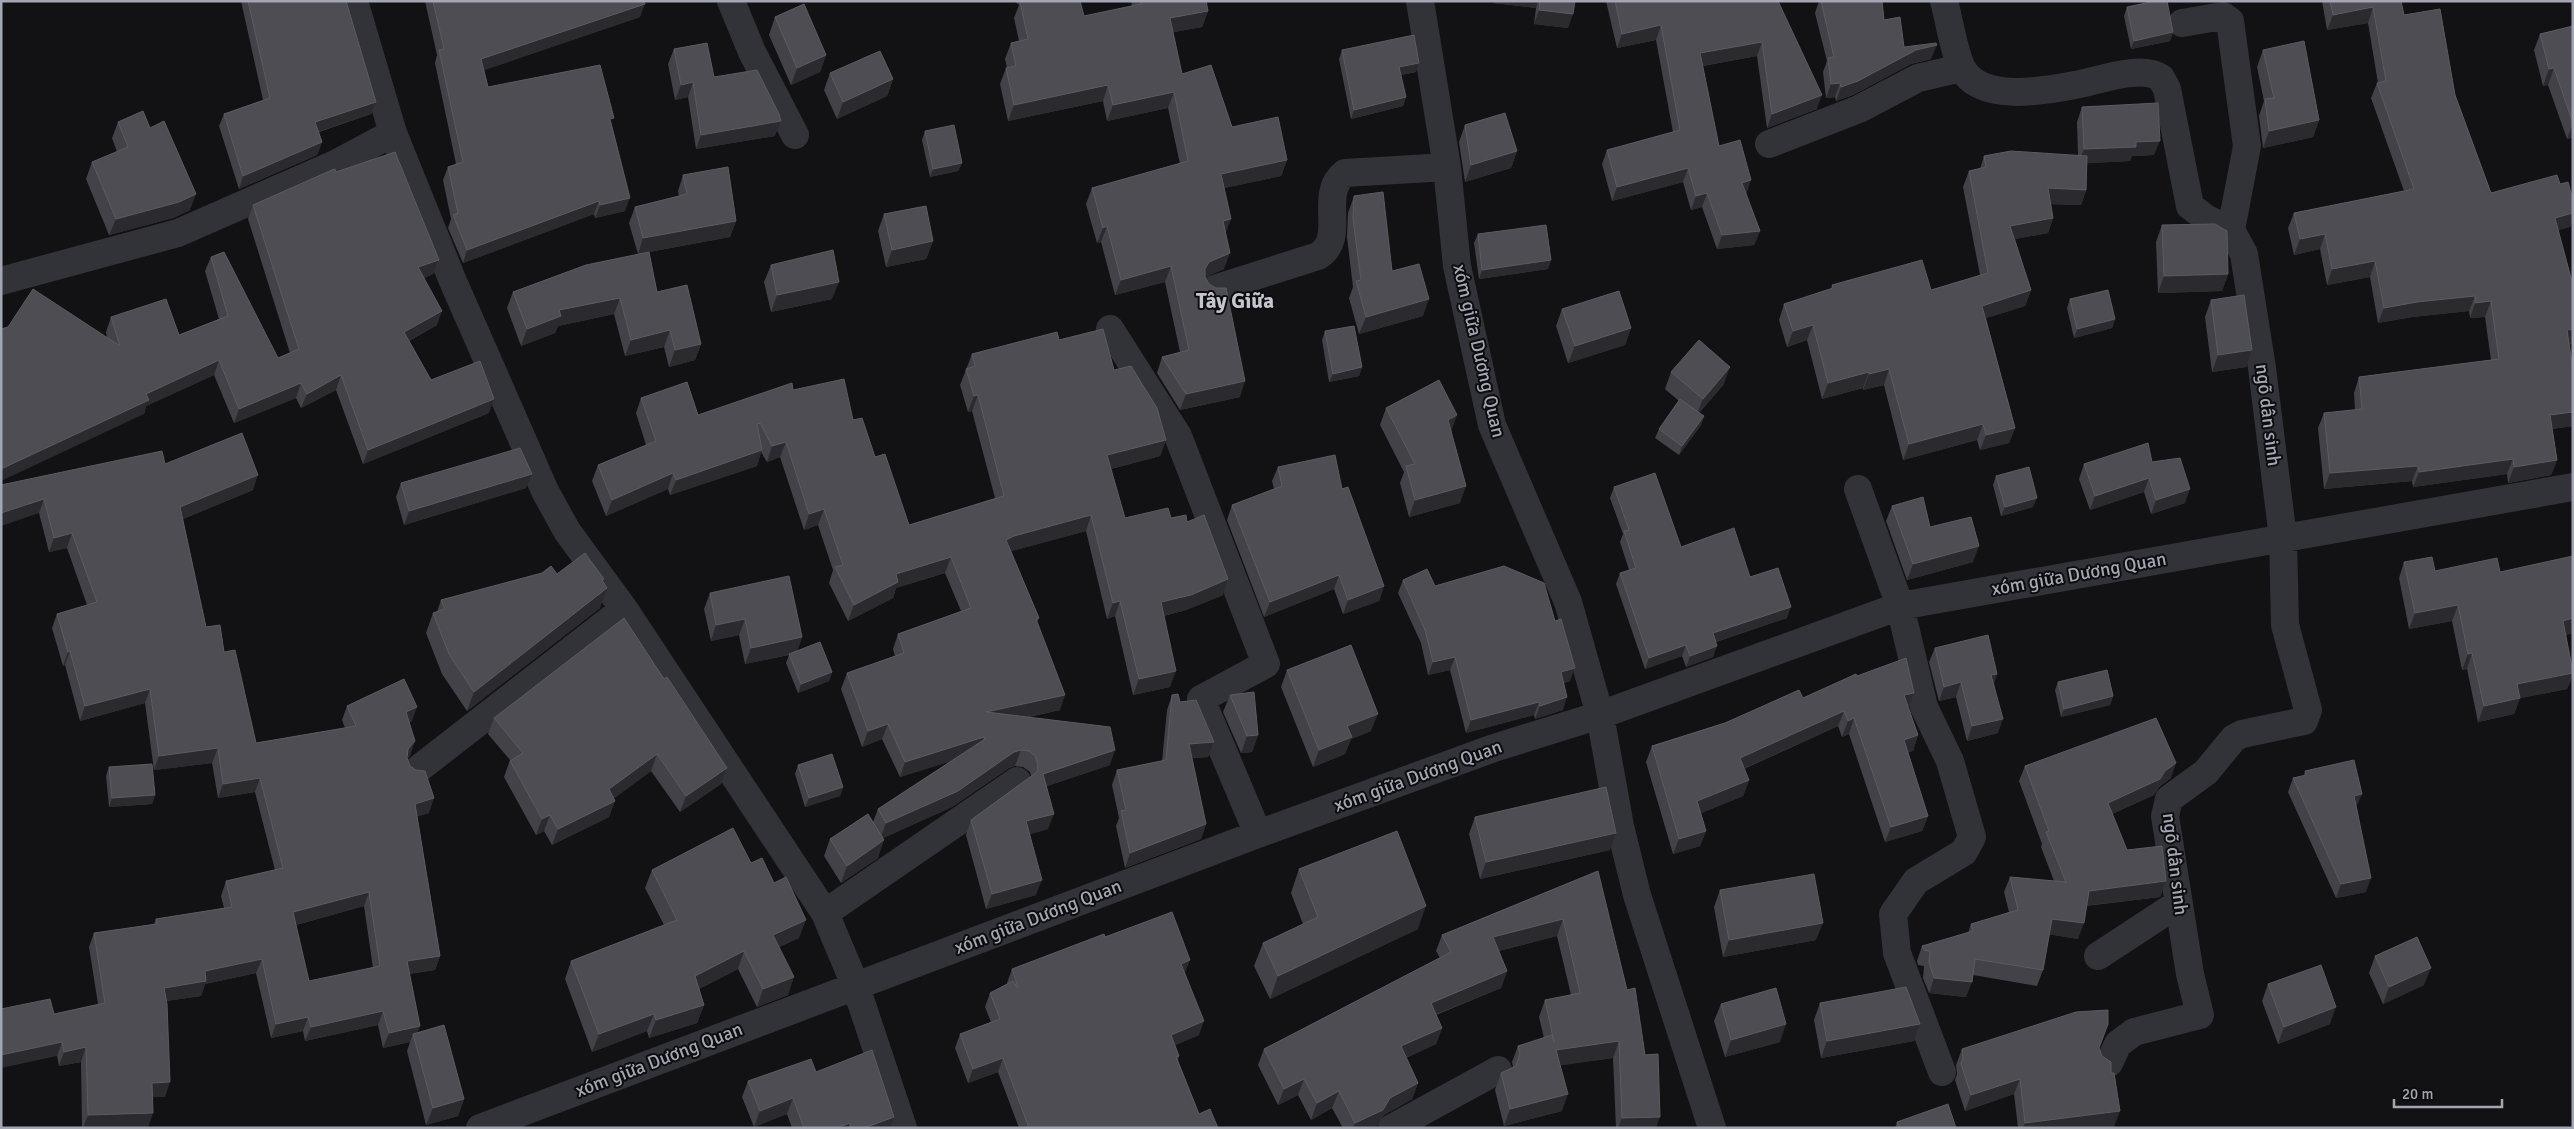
<svg xmlns="http://www.w3.org/2000/svg" width="2574" height="1129" viewBox="0 0 2574 1129" font-family="Signika,sans-serif">
<style>
.lines{fill:none;stroke-linecap:round;stroke-linejoin:round}
.minor{stroke:#323338;stroke-width:28}
.wall{fill:#434248;fill-rule:evenodd}
.shaded-wall{fill:#2b2a2e}
.building{fill:#4e4d54;stroke:#5b5b62;fill-rule:evenodd}
.labels{text-anchor:middle;dominant-baseline:central;stroke-width:4;stroke-linejoin:round;paint-order:stroke}
.street-label{font-size:19px;fill:#a3a6b3;stroke:#0d0c0e}
.quarter-label{font-size:21px;font-weight:bold;fill:#c4c5cf;stroke:#0d0c0e}
</style>
<rect width="100%" height="100%" fill="#121113"/>
<g class="lines">
<path class="minor" d="M354,1L393,133L452,279L545,491L567,531L624,609L825,913L856,987L903,1128
M731,1L752,52L795,135
M1420,1L1447,167L1457,266L1492,425L1568,602L1600,715L1620,826L1637,895L1712,1128
M1944,1C1949,19 1954,53 1962,68C1980,103 2044,91 2075,85C2098,81 2141,64 2161,78L2167,89L2190,206L2207,219L2231,230L2244,254L2262,368L2283,538L2285,625L2308,710L2304,721L2242,734L2234,738L2206,772L2169,799L2165,816L2190,974L2200,1015L2134,1032L2118,1044L2109,1063
M2182,23L2223,16L2230,21L2247,146L2231,230
M1769,144L1859,109L1918,78L1961,68
M1,281L178,233L335,164L393,133
M1214,289L1318,256C1348,238 1317,194 1345,173L1447,167
M1110,329L1178,436L1266,664L1201,699L1258,834
M1858,489L1900,606L1924,707L1950,761L1972,837L1964,852L1916,881L1893,914L1897,953L1942,1072
M417,770L624,609
M825,913L1017,781
M2098,956L2179,903
M480,1128L1258,834L1494,748L1600,715L1900,606L2573,487
M1392,1128L1498,1070"/>
</g>
<path class="wall" d="M241,1H346L376,102L371,114L319,132L322,142L317,155L239,189L219,126L224,114L263,100Z
M425,1H644L640,17L484,70L488,87L611,125L625,211L595,218L594,214L463,263L448,228L451,219L443,180L448,167L456,164L435,63L437,55Z
M1014,1H1080L1084,16L1132,6L1131,1H1206L1208,11L1202,27L1173,32L1182,74L1232,127L1287,160L1281,176L1224,188L1226,233L1224,269L1205,277L1240,397L1180,410L1157,373L1162,357L1180,352L1165,282L1115,295L1101,242L1097,243L1086,204L1092,188L1180,164L1168,108L1107,121L1103,101L1008,121L1000,84L1006,68H1007L1005,59L1011,43L1019,41L1014,18L1019,5Z
M1493,1H1575L1568,28L1534,24L1536,8L1493,3Z
M1606,1H1778L1817,109L1767,128L1757,56L1703,66L1719,146L1746,194L1760,231L1754,245L1717,249L1702,207L1691,210L1683,182L1612,201L1602,164L1607,150L1673,132L1656,40L1617,48Z
M1819,1H1882L1884,20L1904,47L1931,59L1911,64L1853,95L1836,101L1835,97L1826,98L1823,72L1827,61L1815,13Z
M2322,1H2401L2404,15L2455,95L2491,193L2560,184L2573,201V220L2570,227L2558,230L2571,278H2573V344H2569L2573,426L2552,429L2557,460L2551,475L2508,483L2507,474L2413,487L2412,481L2324,489L2318,428L2324,413L2355,410L2354,393L2359,377L2491,360L2485,317L2470,318L2469,311L2412,317L2378,323L2370,277L2327,285L2320,249L2294,255L2288,228L2294,213L2404,191L2371,98L2377,83H2378L2368,23L2327,30Z
M2127,7L2173,32L2170,41L2131,49L2124,16Z
M775,17L826,55L820,72L791,85L769,35Z
M2573,26V137L2567,139L2548,85L2543,86L2534,50L2540,34Z
M674,49L775,136L696,149L688,97L675,100L668,64Z
M1342,50L1416,72L1401,75L1406,97L1403,106L1351,119L1339,59Z
M2263,50L2319,120L2313,137L2263,148L2259,116L2264,101L2257,67Z
M830,73L893,79L887,96L837,119L824,90Z
M2082,107L2154,155L2132,156L2130,161L2087,163L2086,190L2081,205L2051,204L2053,218L2048,233L2015,239L2031,290L2025,306L1986,318L2015,428L2009,443L1980,450L1977,440L1903,460L1884,385L1863,390V388L1822,399L1807,340L1787,347L1779,320L1784,304L1831,289L1832,285L1931,290L1980,275L1963,187L1969,171L1980,169L1984,156L2078,155L2077,122Z
M118,122L150,128L190,210L173,218L109,235L86,179L92,162L117,152L112,138Z
M1465,125L1517,151L1511,168L1465,182L1459,142Z
M925,131L962,163L958,171L930,177L922,140Z
M336,172L439,260L433,274L424,278L437,325L409,341L431,380L489,413L363,464L336,390L301,408L296,398L234,423L214,375L146,406L144,414L107,338L106,332L111,317L179,335L219,319L205,271L211,257L278,358L290,353L248,219L253,205Z
M683,175L736,221L730,237L649,252L657,292L701,344L695,360L669,367L664,347L625,356L614,314L558,326L555,333L521,346L507,308L513,292L638,254L629,223L635,207L679,196L678,191Z
M1354,196L1392,271L1423,316L1359,334L1349,298L1353,287L1347,237L1348,213Z
M884,214L933,241L926,259L886,267L878,231Z
M2162,225L2228,274L2222,291L2158,293L2156,242Z
M1478,234L1551,260L1548,269L1479,279L1474,243Z
M771,265L832,299L771,312L764,282Z
M2070,299L2115,319L2112,328L2074,338L2067,308Z
M2211,300L2252,350L2246,367L2212,372L2205,317Z
M1562,309L1631,328L1625,345L1568,363L1556,326Z
M1325,331L1362,367L1359,376L1329,382L1322,340Z
M1059,340L1114,370L1166,440L1160,456L1111,469L1125,518H1171L1187,522L1223,595L1186,610L1164,616L1170,687L1133,695L1115,616L1107,619L1086,531L1011,551L1039,618L1037,622L1060,710L1029,717L1110,765L1047,786L1048,829L1030,834L1036,895L986,909L966,835L971,820L1031,776L1030,772L1023,767L1015,766L1009,768L952,807L883,838L878,858L841,883L824,856L830,839L873,822L878,809L951,761L900,777L882,739L862,747L841,689L847,673L895,656L893,649L898,634L961,611L945,573L896,588L893,598L848,621L829,583L833,570L818,525L804,530L780,457L767,462L761,452L757,466L670,495L668,489L606,516L592,481L598,465L646,445L636,413L641,398L698,415L793,390L853,420L875,457L909,525L995,498L972,411L968,412L960,385L972,354Z
M1671,372L1724,384L1699,413L1704,416L1701,425L1679,455L1655,438L1659,429L1679,401L1665,389Z
M1386,408L1451,432L1460,503L1409,517L1400,483L1404,472L1380,425Z
M2152,462L2185,503L2151,514L2144,492L2090,510L2079,479L2084,464Z
M165,464L253,490L183,519L206,627L224,652L256,743L345,728L342,720L347,706L412,721L409,723L410,756L407,759L429,813L417,816L440,956L435,970L409,974L418,1033L464,1099L458,1116L426,1125L407,1051L410,1042L383,1048L378,1025L305,1041L303,1031L271,1038L256,973L205,984L201,996L166,1001L165,1097H152L148,1128H82L81,1062L59,1066L57,1056L54,1014L98,1004L89,947L94,933L154,924L156,919L224,908L221,896L226,881L275,870L255,792L218,798L212,763L154,770L145,703L80,721L65,665L63,666L52,628L57,614L87,605L67,548L49,552L39,513L1,485ZM364,906L373,968L309,981L296,925Z
M1278,467L1342,489L1384,586L1379,601L1343,614L1334,589L1264,617L1227,520L1232,505L1274,489L1272,481Z
M1996,476L2033,507L2001,516L1993,485Z
M401,483L526,488L404,525L396,497Z
M1614,487L1681,547L1750,577L1787,618L1716,642L1713,657L1686,667L1682,656L1645,669L1616,584L1620,573L1629,570L1620,542L1623,534L1610,498Z
M1892,506L1930,527L1973,562L1907,580L1886,521Z
M2404,562L2435,571L2500,572L2573,633L2566,635L2573,671V675L2567,689L2520,698L2514,714L2478,722L2467,669L2462,670L2452,621L2409,629L2399,578Z
M557,574L603,582L600,608L467,711L442,674L426,633L433,613L437,612L441,600Z
M1403,580L1435,586L1570,681L1564,683L1563,710L1535,719L1534,715L1466,733L1450,670L1428,675L1421,643L1398,593Z
M710,593L802,637L797,651L832,672L829,681L798,693L786,663L789,655L745,664L739,635L711,641L704,609Z
M1935,648L1997,674L1994,683L1998,733L1967,741L1956,697L1939,701L1929,662Z
M1287,670L1371,731L1351,739L1345,754L1313,767L1281,687Z
M1857,676L1908,708L1918,735L1913,751L1908,752L1928,816L1922,831L1885,842L1849,734L1842,737L1838,726L1744,769L1749,780L1743,796L1701,813L1706,831L1700,846L1673,854L1646,762L1652,746L1803,698Z
M664,679L727,768L721,784L680,812L651,771L614,798L609,817L552,845L544,831L536,835L504,777L510,760L488,734L494,718Z
M2058,682L2113,696L2110,705L2061,717L2055,690Z
M1172,695L1180,702L1214,742L1208,757L1192,758L1206,824L1201,839L1125,868L1116,826L1119,818L1112,785L1117,770L1162,761L1167,710Z
M1230,695L1258,735L1252,752L1241,753L1223,712Z
M798,765L843,787L840,796L805,807L795,774Z
M2025,766L2171,778L2160,786L2154,795L2112,814L2127,850L2166,881L2160,897L2086,906L2078,939L2049,934L2043,970L2037,986L1973,975L1966,997L1929,993L1923,978L1924,966L1918,965L1917,961L1922,946L1968,933L1971,924L2009,912L2004,892L2010,877L2054,881L2041,847L2042,844L2019,781Z
M109,767L155,795L152,804L109,807L106,776Z
M2305,771L2357,808L2366,892L2336,898L2288,792L2293,778L2304,776Z
M1475,817L1610,850L1480,879L1469,834Z
M751,863L799,938L779,947L788,995L757,1007L738,969L699,989L704,1005L697,1023L649,1038L647,1031L592,1052L565,979L571,961L664,925L645,888L652,870Z
M1299,869L1418,929L1270,999L1254,966L1263,943L1303,924L1291,893Z
M1598,871L1656,1128H1616L1613,1058L1560,1065L1562,1111L1504,1126L1495,1090L1501,1073L1513,1067L1512,1062L1518,1046L1544,1038L1539,1017L1545,1000L1571,995L1557,936L1499,951L1507,971L1501,988L1436,1015L1442,1028L1436,1044L1406,1058L1418,1083L1412,1099L1384,1115L1377,1126L1374,1128H1343L1332,1108L1311,1120L1298,1095L1278,1105L1258,1065L1264,1049L1440,958L1436,951L1442,935Z
M1720,890L1816,940L1723,957L1714,907Z
M1105,937L1185,974L1199,1035L1175,1045L1179,1056L1178,1060L1199,1114L1218,1128H1019L998,1072L968,1083L955,1048L960,1034L991,1022L985,1007L990,993L1007,984V983L1012,969Z
M2375,956L2424,985L2383,1004L2369,973Z
M2268,984L2330,1024L2278,1044L2262,1001Z
M1820,1003L1920,1024L1914,1041L1821,1058L1814,1020Z
M1721,1004L1780,1042L1725,1057L1714,1021Z
M2099,1048L2114,1127L2108,1128H2018L2014,1094L1965,1111L1955,1080L1957,1074L1956,1065L1962,1049Z
M816,1072L890,1128H792L787,1114L754,1127L742,1097L748,1081Z
M1897,1122L1956,1128H1895Z"/>
<path class="shaded-wall" d="M1493,1H1538L1536,8L1493,3Z
M645,4L640,17L476,73L481,59Z
M2373,7L2368,23L2327,30L2333,15Z
M1539,10L1573,14L1568,28L1534,24Z
M1208,11L1202,27L1164,34L1170,18Z
M1661,25L1656,40L1617,48L1622,34Z
M2173,32L2170,41L2131,49L2134,41Z
M1762,42L1757,56L1695,67L1700,53Z
M1937,45L1931,59L1911,64L1853,95L1836,101L1841,87L1916,50Z
M826,55L820,72L791,85L797,68Z
M1419,63L1416,72L1395,76L1399,67Z
M2554,68L2548,85L2543,86L2549,69Z
M893,79L887,96L837,119L843,102Z
M693,82L688,97L675,100L681,85Z
M1840,83L1835,97L1826,98L1831,84Z
M1108,85L1103,101L1008,121L1014,105Z
M1174,92L1168,108L1107,121L1113,105Z
M1822,95L1817,109L1767,128L1772,114Z
M1406,97L1403,106L1351,119L1354,110Z
M376,102L371,114L311,134L315,122Z
M2319,120L2313,137L2263,148L2269,131Z
M781,121L775,136L696,149L701,135Z
M2573,123V137L2567,139Z
M2160,141L2154,155L2132,156L2130,161L2078,164L2084,149L2136,142Z
M322,142L317,155L239,189L243,176Z
M1517,151L1511,168L1465,182L1471,165Z
M1287,160L1281,176L1215,190L1221,174Z
M962,163L958,171L930,177L933,169Z
M1688,168L1683,182L1612,201L1617,187Z
M1751,180L1746,195L1742,183Z
M2048,188L2086,190L2081,205L2042,204Z
M1707,193L1702,207L1691,210L1696,196Z
M196,194L190,210L173,218L109,235L116,219Z
M630,198L625,211L595,218L600,205Z
M599,201L594,214L463,263L467,250Z
M2573,213V220L2570,227L2549,233L2555,218Z
M2053,218L2048,233L2005,241L2010,226Z
M1231,219L1225,235L1223,221Z
M736,221L730,237L638,254L643,238Z
M1107,226L1101,242L1097,243L1103,228Z
M1760,231L1754,245L1717,249L1722,235Z
M2325,234L2320,249L2294,255L2300,239Z
M933,241L926,259L886,267L892,250Z
M1230,253L1224,269L1203,278L1205,269L1209,262Z
M439,260L433,274L413,282L418,267Z
M1551,260L1548,269L1479,279L1482,270Z
M2375,261L2370,277L2327,285L2332,269Z
M1171,266L1165,282L1115,295L1121,280Z
M2228,274L2222,291L2158,293L2164,276Z
M839,282L832,299L771,312L777,295Z
M2031,290L2025,306L1977,321L1982,306Z
M2475,296L2469,311L2412,317L2378,323L2384,308L2417,302Z
M620,298L614,314L558,326L555,333L521,346L527,329L559,310Z
M1429,299L1423,316L1359,334L1366,317Z
M2491,301L2485,317L2470,318L2475,303Z
M442,311L437,325L399,346L404,332Z
M2115,319L2112,328L2074,338L2077,329Z
M1813,325L1807,340L1787,347L1793,331Z
M1631,328L1625,345L1568,363L1575,346Z
M2573,329V344L2562,346L2567,330Z
M670,330L664,347L625,356L631,340Z
M701,344L695,360L669,367L675,350Z
M2252,350L2246,367L2212,372L2218,355Z
M219,360L214,375L146,406L144,414L1,481V469L146,394Z
M1362,367L1359,376L1329,382L1333,374Z
M1730,367L1724,384L1696,416L1703,399Z
M1889,369L1884,385L1863,390L1869,374Z
M1869,372L1863,388L1822,399L1828,383Z
M341,375L336,390L301,408L307,394Z
M1245,381L1240,397L1180,410L1186,394Z
M301,383L296,398L234,423L239,409Z
M978,395L972,411L968,412L974,396Z
M494,399L489,413L363,464L368,450Z
M2573,412V426L2545,430L2550,415Z
M1457,415L1451,432L1448,420Z
M1704,416L1701,425L1679,455L1682,446Z
M1983,424L1977,440L1903,460L1909,444Z
M2015,428L2009,443L1980,450L1986,435Z
M1166,440L1160,456L1102,471L1107,455Z
M786,442L780,457L767,462L772,446Z
M762,450L757,466L670,495L676,480Z
M2513,459L2507,474L2413,487L2419,472Z
M2557,460L2551,475L2508,483L2514,467Z
M2418,466L2412,481L2324,489L2330,473Z
M673,473L668,489L606,516L612,500Z
M532,474L526,488L404,525L409,511Z
M258,475L253,490L175,522L180,507Z
M2149,478L2144,492L2090,510L2095,496Z
M1466,486L1460,503L1409,517L1415,500Z
M2190,489L2185,503L2151,514L2156,500Z
M2037,498L2033,507L2001,516L2005,507Z
M44,499L39,513L1,526V513Z
M824,509L818,525L804,530L809,514Z
M1091,515L1086,531L1009,552L1006,540L1014,536Z
M72,533L67,548L49,552L54,538Z
M1979,546L1973,562L1907,580L1913,564Z
M951,557L945,573L896,588L893,598L848,621L854,605L896,574Z
M1339,575L1334,589L1264,617L1270,602Z
M604,579L598,596L607,588L600,608L467,711L474,692Z
M1228,579L1223,595L1186,610L1155,618L1161,602Z
M1384,586L1379,601L1343,614L1348,600Z
M1120,601L1115,616L1107,619L1113,603Z
M2458,605L2452,621L2409,629L2415,613Z
M1791,607L1787,618L1709,644L1713,633Z
M2573,618V633L2557,637L2563,621Z
M745,619L739,635L711,641L716,625Z
M802,637L797,653L745,664L751,648Z
M1686,645L1682,656L1645,669L1649,658Z
M1717,646L1713,657L1686,667L1690,656Z
M70,651L65,665L63,666L68,652Z
M2472,653L2467,669L2462,670L2468,654Z
M1455,657L1450,670L1428,675L1433,662Z
M1575,668L1570,681L1556,685L1561,672Z
M1176,671L1170,687L1133,695L1139,679Z
M832,672L829,681L798,693L801,684Z
M2573,673L2567,689L2512,700L2517,684Z
M1997,674L1992,688L1991,675Z
M1961,682L1956,697L1939,701L1944,687Z
M150,689L145,703L80,721L85,706Z
M1914,693L1908,708L1904,695Z
M1065,695L1060,710L980,727L986,712Z
M2113,696L2110,705L2061,717L2064,709Z
M1567,697L1563,710L1535,719L1540,706Z
M2520,698L2514,714L2478,722L2484,706Z
M1539,702L1534,715L1466,733L1471,720Z
M417,707L412,721L401,727L406,712Z
M1844,711L1838,726L1734,773L1740,758Z
M1378,714L1371,731L1351,739L1345,754L1313,767L1319,750L1347,726Z
M1854,718L1849,734L1842,737L1848,721Z
M2003,719L1998,733L1967,741L1972,726Z
M888,724L882,739L862,747L868,731Z
M1258,735L1252,752L1241,753L1247,736Z
M1918,735L1913,751L1898,756L1904,740Z
M984,737L978,753L900,777L905,762Z
M415,741L410,756L403,764L408,749Z
M1214,742L1208,757L1184,759L1189,744Z
M218,748L212,763L154,770L159,756Z
M1021,750L1015,766L1009,768L952,807L880,839L886,823L1014,752Z
M1115,750L1110,765L1038,789L1043,774Z
M657,754L651,771L604,806L609,789Z
M2176,763L2171,778L2160,786L2154,795L2103,818L2108,803L2165,771Z
M727,768L721,784L680,812L686,796Z
M260,778L255,792L218,798L223,784Z
M1749,780L1743,796L1692,817L1697,801Z
M843,787L840,796L805,807L809,798Z
M2362,794L2356,808L2354,796Z
M155,795L152,804L109,807L112,798Z
M434,798L429,813L410,819L415,804Z
M615,801L609,817L552,845L558,829Z
M1054,814L1048,829L1021,837L1026,821Z
M550,815L544,831L536,835L542,819Z
M1928,816L1922,831L1885,842L1891,827Z
M1206,824L1201,839L1125,868L1130,853Z
M1706,831L1700,846L1673,854L1679,839Z
M1616,833L1610,850L1480,879L1486,862Z
M884,840L878,858L841,883L847,866Z
M2371,878L2366,892L2336,898L2341,884Z
M1042,880L1036,895L986,909L992,894Z
M2166,881L2160,897L2083,906L2089,891Z
M369,892L364,906L288,927L293,912Z
M1426,906L1418,929L1270,999L1278,976Z
M1563,919L1557,936L1487,954L1493,937Z
M2052,919L2084,923L2078,939L2046,934Z
M806,920L799,938L767,953L773,935Z
M1823,923L1816,940L1723,957L1729,940Z
M744,951L738,969L689,994L695,976Z
M440,956L435,970L401,975L407,961Z
M262,959L256,973L205,984L201,996L159,1002L164,988L205,971Z
M1190,960L1184,975L1181,964Z
M2431,968L2424,985L2383,1004L2389,987Z
M1507,971L1501,988L1424,1019L1431,1003Z
M794,977L788,995L757,1007L763,989Z
M1934,978L1972,982L1966,997L1929,993Z
M704,1005L697,1023L649,1038L656,1020Z
M2336,1007L2330,1024L2278,1044L2284,1027Z
M383,1011L378,1025L305,1041L311,1027Z
M654,1014L647,1031L592,1052L599,1034Z
M308,1017L303,1031L271,1038L276,1024Z
M1204,1021L1199,1035L1166,1049L1171,1035Z
M1786,1024L1780,1042L1725,1057L1731,1040Z
M1920,1024L1914,1041L1821,1058L1827,1041Z
M420,1026L415,1040L413,1034L410,1042L383,1048L389,1033Z
M1442,1028L1436,1044L1395,1063L1401,1046Z
M1619,1041L1613,1058L1550,1067L1556,1050Z
M62,1042L57,1056L1,1068V1055Z
M86,1047L81,1062L59,1066L64,1052Z
M1003,1058L998,1072L968,1083L973,1069Z
M1304,1079L1298,1095L1278,1105L1284,1089Z
M2020,1079L2014,1094L1965,1111L1971,1095Z
M170,1082L165,1097H147L152,1083Z
M1418,1083L1412,1099L1384,1115L1377,1126L1374,1128H1353L1355,1123L1390,1098Z
M1339,1091L1332,1108L1311,1120L1317,1103Z
M1568,1094L1562,1111L1504,1126L1510,1109Z
M793,1098L787,1114L754,1127L760,1111Z
M464,1099L458,1116L426,1125L433,1108Z
M2120,1111L2114,1127L2108,1128H2023L2025,1123Z
M153,1113L148,1128H83L88,1115Z
M894,1117L890,1128H864Z
M1660,1117L1656,1128H1618L1622,1118Z
M850,1123L848,1128H837Z"/>
<path class="building" d="M248,1H346L376,102L315,122L322,142L243,176L224,114L270,98Z
M433,1H644L645,4L481,59L488,87L600,65L614,118L610,119L630,198L600,205L599,201L467,250L453,215L458,213L448,167L463,162L439,50L444,49Z
M1023,1H1080L1084,16L1141,4L1140,1H1206L1208,11L1170,18L1182,74L1211,65L1232,127L1278,117L1287,160L1221,174L1231,219L1223,221L1230,253L1209,262L1205,269V277L1209,284L1216,288H1226L1245,381L1186,394L1162,357L1189,350L1171,266L1121,280L1107,226L1103,228L1092,188L1188,161L1174,92L1113,105L1108,85L1014,105L1006,68L1016,66L1011,43L1028,39L1020,2Z
M1540,1H1575L1573,14L1539,10Z
M1615,1H1778L1822,95L1772,114L1762,42L1700,53L1719,146L1740,140L1751,180L1742,183L1760,231L1722,235L1707,193L1696,196L1688,168L1617,187L1607,150L1680,130L1661,25L1622,34Z
M1821,1H1882L1884,20L1900,17L1904,47L1936,43L1937,45L1916,50L1858,81L1841,87L1840,83L1831,84L1828,58L1834,57Z
M2155,1H2167L2173,32L2134,41L2127,7Z
M2330,1H2401L2404,15L2440,9L2455,95L2491,193L2557,175L2560,184L2568,182L2573,201V213L2555,218L2571,278H2573V329L2567,330L2573,370V412L2550,415L2557,460L2514,467L2513,459L2419,472L2418,466L2330,473L2324,413L2362,409L2359,377L2499,359L2491,301L2475,303V296L2417,302L2384,308L2375,261L2332,269L2325,234L2300,239L2294,213L2414,189L2377,83L2386,81L2373,7L2333,15Z
M804,4L826,55L797,68L775,17Z
M2573,26V123L2554,68L2549,69L2540,34Z
M1414,35L1419,63L1399,67L1406,97L1354,110L1342,50Z
M2304,41L2319,120L2269,131L2265,99L2274,98L2263,50Z
M707,43L714,77L757,70L779,114L781,121L701,135L693,82L681,85L674,49Z
M880,51L893,79L843,102L830,73Z
M2158,103L2160,141L2136,142V147L2084,149L2082,107Z
M143,111L150,128L164,121L196,194L179,202L116,219L92,162L128,147L118,122Z
M1505,113L1517,151L1471,165L1465,125Z
M954,125L962,163L933,169L925,131Z
M2011,151L2087,156L2086,190L2048,188L2053,218L2010,226L2031,290L1982,306L2015,428L1986,435L1983,424L1909,444L1889,369L1869,374V372L1828,383L1813,325L1793,331L1784,304L1833,288L1832,285L1922,260L1931,290L1988,273L1969,171L1986,167L1984,156Z
M395,152L439,260L418,267L442,311L404,332L431,380L480,361L494,399L368,450L341,375L307,394L301,383L239,409L219,360L146,394L149,400L1,469V329L8,327L33,289L120,346L111,317L166,299L179,335L228,316L211,257L224,252L278,358L299,349L253,205L332,170L335,169L336,172Z
M728,167L736,221L643,238L635,207L687,194L683,175Z
M1383,192L1392,271L1419,264L1429,299L1366,317L1356,281L1361,280L1353,219L1354,196Z
M926,206L933,241L892,250L884,214Z
M2215,224L2227,231L2228,274L2164,276L2162,225Z
M1546,225L1551,260L1482,270L1478,234Z
M833,250L839,282L777,295L771,265Z
M649,252L657,292L687,285L701,344L675,350L670,330L631,340L620,298L559,310L561,316L527,329L513,292L586,265Z
M2108,290L2115,319L2077,329L2070,299Z
M1619,291L1631,328L1575,346L1562,309Z
M2244,295L2252,350L2218,355L2211,300Z
M1354,326L1362,367L1333,374L1325,331Z
M1103,329L1114,370L1131,366L1157,408L1166,440L1107,455L1125,518L1168,508L1171,518L1186,515L1187,522L1204,515L1228,579L1191,595L1161,602L1176,671L1139,679L1120,601L1113,603L1091,515L1014,536L1006,540L1039,618L1036,619L1065,695L986,712L1110,727L1115,750L1043,774L1054,814L1026,821L1042,880L992,894L971,820L1037,772L1038,764L1035,756L1029,751L1021,750L1014,752L958,791L886,823L878,809L985,739L984,737L905,762L888,724L868,731L847,673L904,653L898,634L971,608L951,557L896,574L898,582L854,605L835,567L843,565L824,509L809,514L786,442L772,446L760,423L757,424L762,450L676,480L673,473L612,500L598,465L656,441L641,398L687,382L698,415L792,383L793,390L844,379L853,420L862,418L875,457L885,454L909,525L1004,496L978,395L974,396L966,369L975,366L972,354L1057,332L1059,340Z
M1699,340L1730,367L1703,399L1671,372Z
M1439,380L1457,415L1448,420L1466,486L1415,500L1406,466L1415,464L1386,408Z
M1680,399L1704,416L1682,446L1659,429Z
M242,433L258,475L180,507L206,627L220,625L224,652L235,650L256,743L356,726L347,706L404,679L417,707L406,712L415,741L408,749L407,758L410,766L416,770L425,771L434,798L415,804L440,956L407,961L420,1026L389,1033L383,1011L311,1027L308,1017L276,1024L262,959L205,971L206,981L164,988L167,1004L170,1082L152,1083L153,1113L88,1115L86,1047L64,1052L62,1042L1,1055V1009L50,999L54,1014L105,1003L94,933L157,924L156,919L232,907L226,881L283,868L260,778L223,784L218,748L159,756L150,689L85,706L70,651L68,652L57,614L97,602L72,533L54,538L44,499L1,513V485L162,451L165,464ZM369,892L380,966L309,981L293,912Z
M2148,443L2152,462L2180,458L2190,489L2156,500L2149,478L2095,496L2084,464Z
M520,448L532,474L409,511L401,483Z
M1335,455L1342,489L1348,487L1384,586L1348,600L1339,575L1270,602L1232,505L1282,486L1278,467Z
M2029,467L2037,498L2005,507L1996,476Z
M1655,473L1681,547L1734,528L1750,577L1778,568L1791,607L1713,633L1717,646L1690,656L1686,645L1649,658L1620,573L1636,568L1624,531L1629,530L1614,487Z
M1923,497L1930,527L1971,517L1979,546L1913,564L1892,506Z
M585,553L604,579L602,580L607,588L474,692L449,654L433,613L445,609L441,600L542,573L551,566L557,574Z
M2573,556V618L2563,621L2573,673L2517,684L2520,698L2484,706L2472,653L2468,654L2458,605L2415,613L2404,562L2432,557L2435,571L2497,558L2500,572Z
M1504,566L1544,583L1555,621L1561,619L1575,668L1561,672L1567,697L1540,706L1539,702L1471,720L1455,657L1433,662L1425,630L1403,580L1427,569L1435,586Z
M789,576L802,637L751,648L745,619L716,625L710,593Z
M624,618L664,679L667,677L727,768L686,796L657,754L609,789L615,801L558,829L550,815L542,819L510,761L523,753L494,718Z
M1988,635L1997,674L1991,675L2003,719L1972,726L1961,682L1944,687L1935,648Z
M820,642L832,672L801,684L789,654Z
M1351,645L1378,714L1347,726L1352,737L1319,750L1287,670Z
M1906,658L1914,693L1904,695L1918,735L1904,740L1928,816L1891,827L1854,718L1848,721L1844,711L1740,758L1749,780L1697,801L1706,831L1679,839L1652,746L1725,723L1799,690L1803,698L1856,674L1857,676Z
M2107,670L2113,696L2064,709L2058,682Z
M1254,692L1258,735L1247,736L1230,695Z
M1178,694L1180,702L1196,700L1214,742L1189,744L1206,824L1130,853L1121,811L1126,810L1117,770L1166,760L1172,695Z
M2156,718L2176,763L2165,771L2160,779L2108,803L2127,850L2162,846L2166,881L2089,891L2084,923L2052,919L2043,970L1975,959L1972,982L1934,978L1929,962L1930,951L1924,950L1922,946L1973,931L1971,924L2018,910L2010,877L2066,882L2046,832L2049,831L2025,766Z
M832,754L843,787L809,798L798,765Z
M2354,760L2362,794L2354,796L2371,878L2341,884L2293,778L2306,775L2305,771Z
M152,764L155,795L112,798L109,767Z
M1606,787L1616,833L1486,862L1475,817Z
M868,814L884,840L847,866L830,839Z
M733,828L751,863L762,858L774,883L786,877L806,920L773,935L794,977L763,989L744,951L695,976L704,1005L656,1020L654,1014L599,1034L571,961L677,920L652,870Z
M1397,831L1426,906L1278,976L1263,943L1318,917L1299,869Z
M1598,871L1627,990L1635,988L1645,1055L1658,1054L1660,1117L1622,1118L1619,1041L1556,1050L1568,1094L1510,1109L1501,1073L1516,1066L1520,1054L1518,1046L1552,1035L1554,1042L1545,1000L1580,993L1563,919L1493,937L1507,971L1431,1003L1442,1028L1401,1046L1418,1083L1390,1098L1383,1110L1355,1123L1339,1091L1317,1103L1304,1079L1284,1089L1264,1049L1451,952L1442,935Z
M1814,874L1823,923L1729,940L1720,890Z
M1172,912L1190,960L1181,964L1204,1021L1171,1035L1179,1056L1176,1057L1199,1114L1210,1109L1218,1128H1029L1003,1058L973,1069L960,1034L1000,1019L990,993L1013,981L1018,988L1012,969L1104,934L1105,937Z
M2417,937L2431,968L2389,987L2375,956Z
M2321,965L2336,1007L2284,1027L2268,984Z
M1906,987L1920,1024L1827,1041L1820,1003Z
M1776,988L1786,1024L1731,1040L1721,1004Z
M2108,1010V1024L2099,1048L2102,1056L2111,1062V1073H2114L2120,1111L2025,1123L2020,1079L1971,1095L1961,1064L1963,1058L1962,1049L2076,1012Z
M444,1025L464,1099L433,1108L413,1034Z
M872,1050L894,1117L864,1128H851L850,1123L837,1128H804L793,1098L760,1111L748,1081L811,1059L816,1072Z
M1948,1104L1956,1128H1899L1897,1122Z"/>
<g class="labels">
<g class="street-label">
<text transform="translate(1479 351) rotate(77)">xóm giữa Dương Quan</text>
<text transform="translate(2268 415) rotate(83)">ngõ dân sinh</text>
<text transform="translate(2079 574) rotate(-10)">xóm giữa Dương Quan</text>
<text transform="translate(1418 776) rotate(-20)">xóm giữa Dương Quan</text>
<text transform="translate(2175 864) rotate(83)">ngõ dân sinh</text>
<text transform="translate(1038 917) rotate(-21)">xóm giữa Dương Quan</text>
<text transform="translate(659 1060) rotate(-21)">xóm giữa Dương Quan</text>
</g>
<g class="quarter-label">
<text x="1235" y="301">Tây Giữa</text>
</g>
</g>
<rect width="2574" height="1129" fill="none" stroke="#a3a6b3" stroke-width="5"/>
<path d="M2394 1099v8h108v-8" fill="none" stroke="#a3a6b3" stroke-width="2.5"/>
<text x="2402" y="1099" font-size="15" fill="#a3a6b3" stroke="#0d0c0e" stroke-width="4" paint-order="stroke">20 m</text>
</svg>
